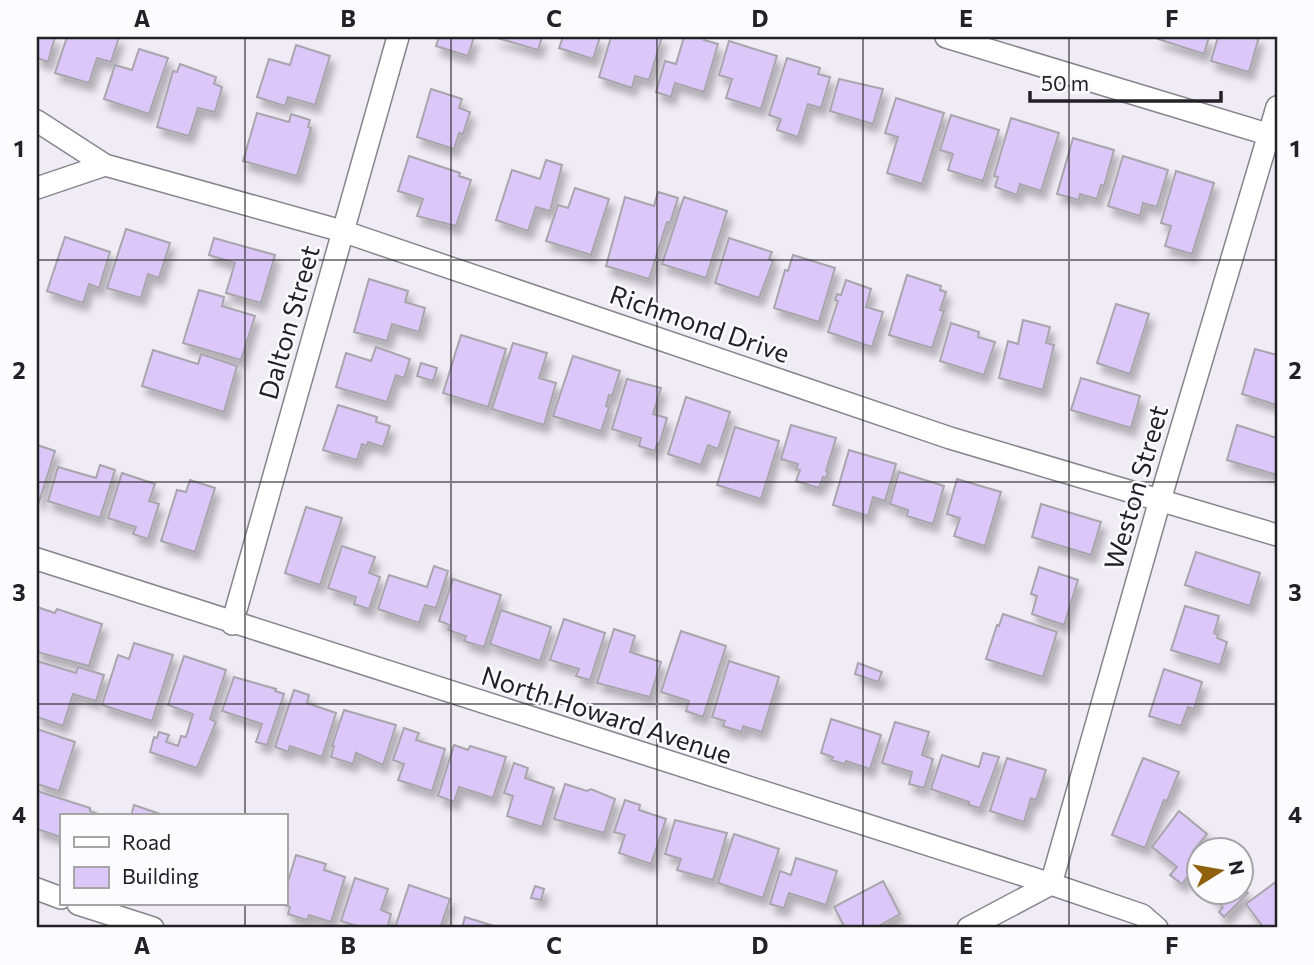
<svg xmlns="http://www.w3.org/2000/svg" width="1314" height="965" viewBox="0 0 1314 965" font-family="Commissioner,sans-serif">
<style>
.building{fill:#dbc8f8;stroke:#a8a5ad;stroke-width:2;filter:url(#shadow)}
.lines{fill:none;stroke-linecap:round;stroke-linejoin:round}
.street-casing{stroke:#87848c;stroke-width:24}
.street{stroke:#fff;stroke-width:21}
.grid{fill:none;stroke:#232125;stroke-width:2;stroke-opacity:0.55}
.labels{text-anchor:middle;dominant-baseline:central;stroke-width:5;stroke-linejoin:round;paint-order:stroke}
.street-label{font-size:26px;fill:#232125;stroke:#fcfbfe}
.neatline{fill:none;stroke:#232125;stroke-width:2.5}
.grid-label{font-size:23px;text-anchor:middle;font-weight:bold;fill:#232125}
</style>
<defs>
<filter id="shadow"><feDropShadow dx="4.5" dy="8" stdDeviation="3.5" flood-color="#0004"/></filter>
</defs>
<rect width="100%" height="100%" fill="#f0ecf5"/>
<path class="building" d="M37,37H55L48,62L37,58Z
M67,37H119L111,62L97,58L89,83L55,73Z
M439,37H474L468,56L436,46Z
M494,37H542L538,50Z
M563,37H600L593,59L559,48Z
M611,37H662L649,80L635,76L632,88L599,77Z
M684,37H705L704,40L718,44L704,92L675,83L671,97L656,92L665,61L676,64Z
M1158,37H1209L1204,54L1158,39Z
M1218,37H1259L1249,72L1211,61Z
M729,41L777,56L761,109L726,98L732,79L719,75Z
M296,45L330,56L315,105L288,97L285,106L257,97L269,59L290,65Z
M139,49L168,58L149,114L104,99L115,65L132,70Z
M787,58L820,68L818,74L830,77L821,108L808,104L798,137L777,130L781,119L769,115Z
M180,64L216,77L214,84L222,87L215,112L198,108L189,136L157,127L173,71L177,72Z
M839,79L883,89L873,124L830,111Z
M431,89L462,99L459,108L470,112L463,134L459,133L454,149L417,137Z
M896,98L944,113L922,184L887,173L898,137L885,133Z
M257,113L289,122L291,114L310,120L308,127L311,128L297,176L243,161Z
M951,115L999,130L983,181L948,170L953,154L940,150Z
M1011,118L1059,133L1041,191L1020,184L1017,195L995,187L998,177L994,176Z
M1073,138L1114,150L1104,186L1101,185L1097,199L1080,194L1079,200L1057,194Z
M409,156L460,173L459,176L471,180L456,226L417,216L423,199L398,191Z
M1123,156L1168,170L1157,207L1143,203L1140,216L1108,206Z
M546,160L562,165L550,211L536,207L528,231L496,220L512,170L540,179Z
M1176,171L1214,183L1192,254L1165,246L1171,226L1161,223Z
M575,188L609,199L591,255L546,241L558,205L568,208Z
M658,192L678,198L670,223L667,222L649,279L606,266L625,197L654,206Z
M684,197L727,211L706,278L662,264Z
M126,229L170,243L159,278L148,274L141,298L107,288Z
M65,237L110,252L99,288L89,284L83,303L47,291Z
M214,238L275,255L261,303L226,293L235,263L209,255Z
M729,238L772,252L769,259L773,261L759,298L715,283Z
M793,255L835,268L819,322L774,308L785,270L788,271Z
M907,275L941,286L940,290L946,292L940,310L944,311L932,348L889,335Z
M369,279L408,291L405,302L425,308L419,332L392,324L387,341L354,332Z
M846,280L871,289L866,307L883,312L872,347L828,332L838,301L835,300L837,294L841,295Z
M199,290L224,297L222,306L255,316L241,360L183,343Z
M1116,304L1149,314L1130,374L1097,363Z
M1023,320L1050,327L1046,343L1054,345L1043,390L999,378L1008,341L1018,344Z
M951,323L979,332L978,337L995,342L984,375L940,361Z
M461,335L506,349L488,407L443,393Z
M513,343L547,353L539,378L556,383L544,425L492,409Z
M376,347L410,359L404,378L396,375L387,402L336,387L346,353L371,361Z
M1255,349L1277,355V405L1242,394Z
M153,350L198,364L201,354L237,366L224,412L142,386Z
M573,356L620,371L612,396L609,395L606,406L609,407L601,431L553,416Z
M421,363L437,368L433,381L417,376Z
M1081,378L1140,396L1131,428L1071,410Z
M627,379L661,388L653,414L667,418L659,445L657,444L655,451L639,446L641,438L612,429Z
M686,397L730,412L718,449L708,445L701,465L668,454Z
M338,405L377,417L376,422L390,426L383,447L368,442L367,446L362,444L357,460L323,450Z
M791,425L836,438L826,471L828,472L826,478L823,477L819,488L796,481L800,470L796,469L798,464L781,459Z
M1237,425L1277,438V475L1227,460Z
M735,427L779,441L761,499L717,485Z
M37,445L55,451L39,502L37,501Z
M849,450L896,464L885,501L873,497L868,516L833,505Z
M100,465L115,470L100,518L48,501L58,467L96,478Z
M899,472L944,486L933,524L907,516L908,510L890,504Z
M122,473L155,484L149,501L159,504L148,539L133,534L136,527L108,518Z
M957,479L1001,492L985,546L954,536L960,518L947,514Z
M190,480L215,488L195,552L161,541L177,490L186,492Z
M1041,504L1101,522L1091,555L1032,537Z
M306,507L342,518L320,585L285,573Z
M342,546L375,557L369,573L380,577L369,609L354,604L356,597L328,588Z
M1196,552L1260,573L1250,606L1185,585Z
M434,566L448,571L436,608L425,605L419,623L378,609L389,575L427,587Z
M1039,567L1078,580L1064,625L1032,614L1037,596L1031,594Z
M453,579L501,595L484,647L464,641L466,636L448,630L450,625L439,621Z
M1185,606L1219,616L1214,633L1218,635L1217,638L1227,642L1220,665L1171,650Z
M37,607L55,613L57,609L102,624L89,666L37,652Z
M501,610L551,627L540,661L490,644Z
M1003,614L1057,632L1043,677L986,659L997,625L999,626Z
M564,619L605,633L590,680L576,676L579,669L550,660Z
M614,629L635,636L630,652L661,662L650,697L597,683Z
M681,631L726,646L703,717L686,711L689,701L661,692Z
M134,643L173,655L152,721L102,705L118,655L129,659Z
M184,656L226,670L210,719L216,722L197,768L150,752L154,737L157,738L159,732L169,735L166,742L178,746L181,736L186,737L193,714L168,705Z
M37,661L76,673L78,667L104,675L96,701L73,694L63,726L37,717Z
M729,661L779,677L762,732L743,726L742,732L723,726L725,721L712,717Z
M858,663L882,672L878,682L855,674Z
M1164,669L1202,682L1194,709L1188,707L1181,726L1149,716Z
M234,677L276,689L275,691L284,694L267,745L256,742L262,724L222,711Z
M294,690L309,695L307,703L336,713L322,757L290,746L288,752L275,747Z
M344,710L396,725L383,765L356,753L353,764L331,757L334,746H332Z
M831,719L881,735L870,769L846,761L845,764L831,760L833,757L821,753Z
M895,722L929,732L922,755L933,759L924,788L909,784L912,772L882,763Z
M404,728L419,733L416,740L445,749L432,791L398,780L404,764L393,760Z
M37,729L75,742L59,791L37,784Z
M454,745L468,750L470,746L506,757L493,798L459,787L454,802L438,796Z
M983,753L999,757L980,808L969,805V802L931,789L942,755L979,767Z
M1007,758L1046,770L1036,800L1031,798L1024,822L990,811Z
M1143,758L1179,772L1167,801L1164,800L1145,848L1112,835Z
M514,763L528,768L525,778L554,788L542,827L507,816L513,796L504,793Z
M565,784L587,791L591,789L615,799L604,833L554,819Z
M37,791L90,808V811L98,814V816H61V837L37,829Z
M625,800L640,805L639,810L666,819L651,864L619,853L625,835L614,832Z
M134,805L166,816H131Z
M1179,811L1207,834L1193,851L1198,855V862L1182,884L1170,875L1177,867L1152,847Z
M675,820L727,833L713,880L677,870L681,859L665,854Z
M734,834L779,849L763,898L718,883Z
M296,855L326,864L324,870L345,877L331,922L309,915L307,920L288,914L290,907L282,904H285V892Z
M796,858L837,871L826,905L789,893L784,908L770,904L780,871L791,875Z
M355,878L388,889L381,910L391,914L387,928H363L341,921Z
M883,881L900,914L875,928H845L834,907Z
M1277,881V928H1264L1246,904Z
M409,885L450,899L440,928H395Z
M535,886L544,889L541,900L531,898Z
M1240,886L1248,893L1224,917L1219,912L1223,907L1208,892H1240Z
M465,917L497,927V928H462Z"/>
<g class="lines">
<defs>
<path id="street" d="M946,37L1277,137
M37,121L105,165L342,231L950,438L1277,535
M37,188L105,165
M37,559L1051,884L1142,915L1157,928
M232,624L398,37
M37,889L61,898
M78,904L153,928
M968,928L1051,884L1160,500L1277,107"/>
</defs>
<use href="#street" class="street-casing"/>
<use href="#street" class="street"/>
</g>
<path class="grid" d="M245,37V816M451,37V928M657,37V928M863,37V928M1069,37V928M37,260H1277M37,482H1277M37,704H1277M245,904V928"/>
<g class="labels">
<g class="street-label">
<text transform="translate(288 322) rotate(-74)">Dalton Street</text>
<text transform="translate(700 323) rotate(19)">Richmond Drive</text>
<text transform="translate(1135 487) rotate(-74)">Weston Street</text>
<text transform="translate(607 714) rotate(18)">North Howard Avenue</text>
</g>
</g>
<rect width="1314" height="965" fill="none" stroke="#fcfbfe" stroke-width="77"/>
<rect x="60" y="814" width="228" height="91" fill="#fcfbfe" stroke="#a5a4a7" stroke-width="2"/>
<rect x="74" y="837" width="35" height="10" fill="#ffffff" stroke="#a5a4a7" stroke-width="2"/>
<text x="122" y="850" font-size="21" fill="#232125">Road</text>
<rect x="74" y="867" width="35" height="21" fill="#dbc8f8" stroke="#a5a4a7" stroke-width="2"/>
<text x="122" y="884" font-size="21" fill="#232125">Building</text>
<g transform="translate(1220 871) rotate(79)"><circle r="33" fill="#fcfbfe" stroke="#a5a4a7" stroke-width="2"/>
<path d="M0-5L12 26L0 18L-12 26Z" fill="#90610c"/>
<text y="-10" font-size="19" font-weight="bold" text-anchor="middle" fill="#232125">N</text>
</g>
<path d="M1030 91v10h191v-10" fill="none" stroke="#232125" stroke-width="3.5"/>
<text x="1041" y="91" font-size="21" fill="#232125" stroke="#fcfbfe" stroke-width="5" paint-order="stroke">50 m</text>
<rect x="38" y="38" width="1238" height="888" class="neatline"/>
<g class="grid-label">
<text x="142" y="27">A</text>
<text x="348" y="27">B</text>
<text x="554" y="27">C</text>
<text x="760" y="27">D</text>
<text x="966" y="27">E</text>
<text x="1172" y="27">F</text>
<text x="19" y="157">1</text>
<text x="1295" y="157">1</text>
<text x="19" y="379">2</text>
<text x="1295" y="379">2</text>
<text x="19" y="601">3</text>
<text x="1295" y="601">3</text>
<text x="19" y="823">4</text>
<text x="1295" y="823">4</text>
<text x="142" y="954">A</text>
<text x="348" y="954">B</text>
<text x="554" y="954">C</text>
<text x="760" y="954">D</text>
<text x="966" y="954">E</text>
<text x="1172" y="954">F</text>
</g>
</svg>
